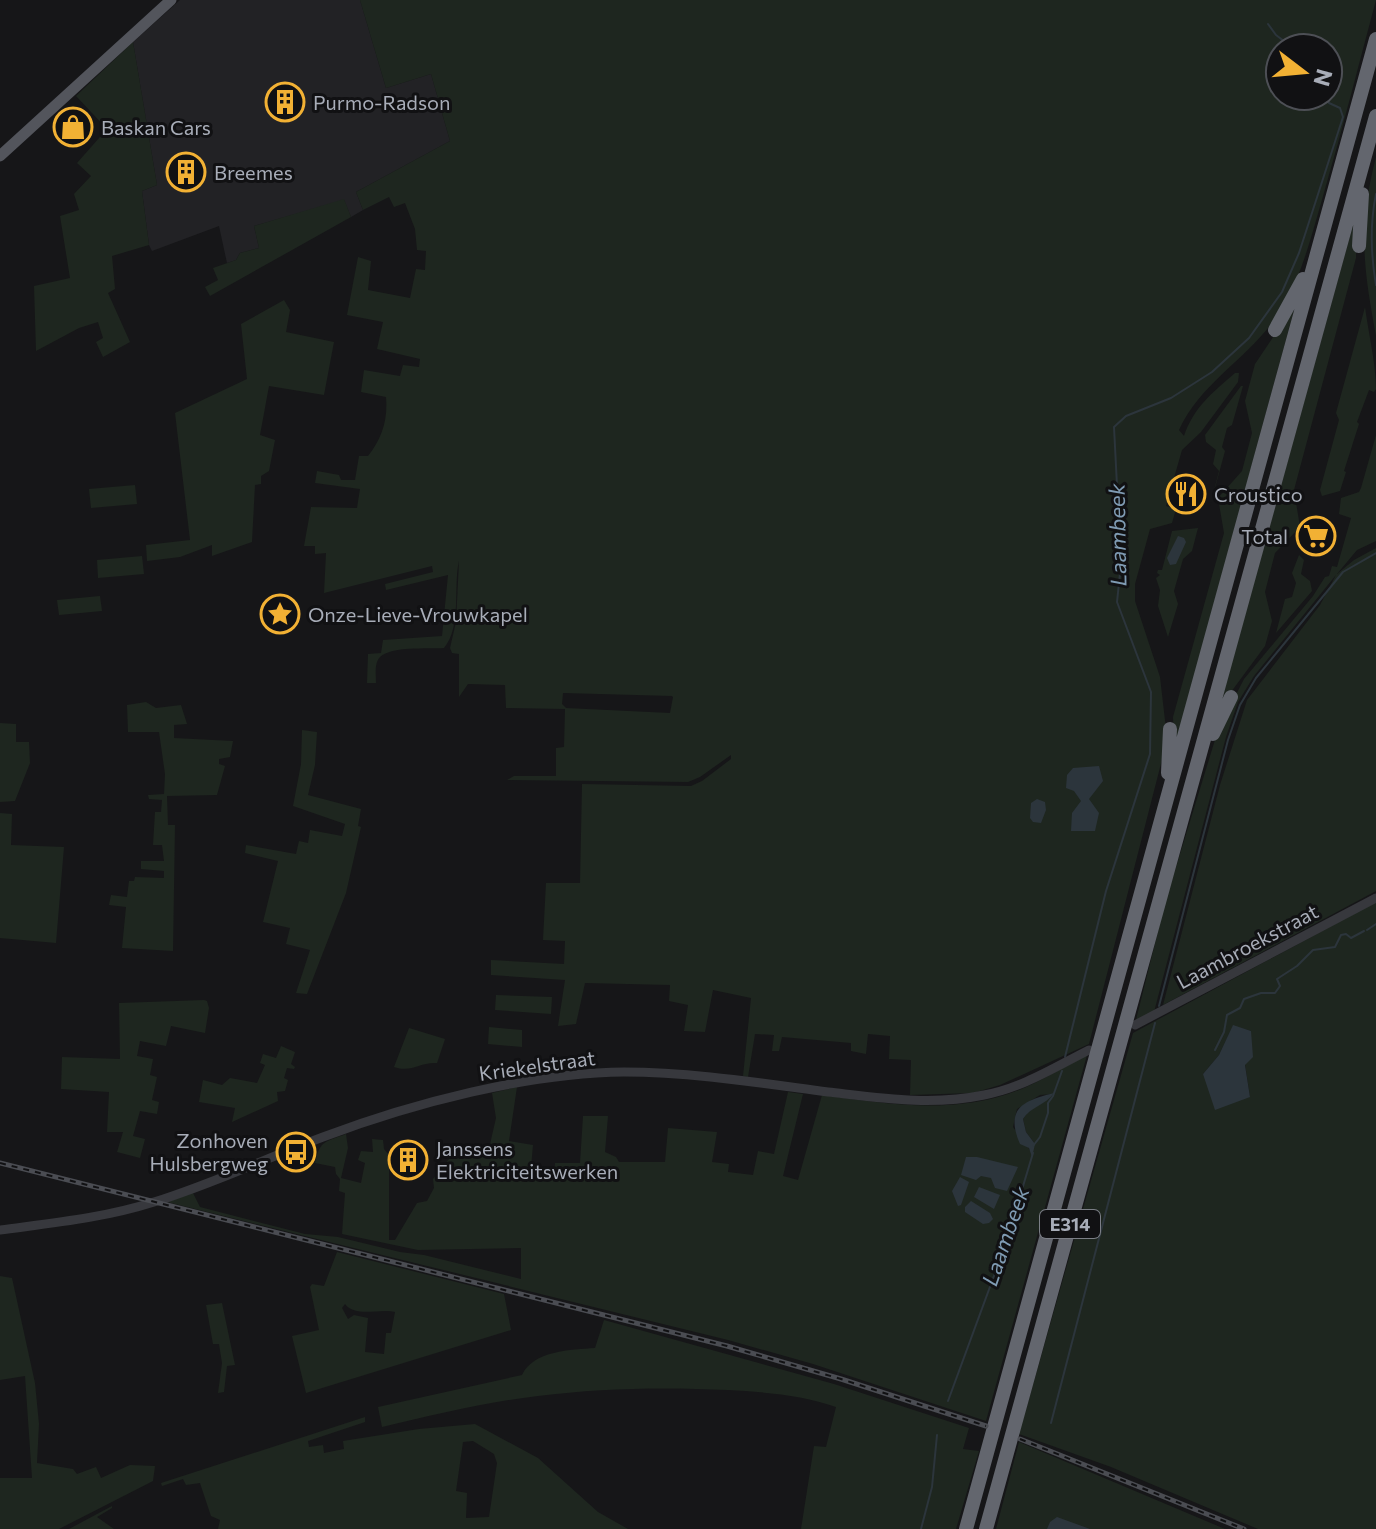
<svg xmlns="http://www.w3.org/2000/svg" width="1376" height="1529" viewBox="0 0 1376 1529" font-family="Commissioner,sans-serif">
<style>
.built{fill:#222225}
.green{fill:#1e261f;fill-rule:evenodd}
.water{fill:#2c353c}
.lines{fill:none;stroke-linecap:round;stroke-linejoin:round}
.stream{stroke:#2c353c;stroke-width:2}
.minor{stroke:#37383d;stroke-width:9}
.major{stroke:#53555c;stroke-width:11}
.highway{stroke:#63666e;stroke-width:14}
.rail-casing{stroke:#4a4c52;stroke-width:5}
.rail{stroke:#111113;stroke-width:2;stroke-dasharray:6;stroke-linecap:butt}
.labels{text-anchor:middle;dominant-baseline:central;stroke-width:6;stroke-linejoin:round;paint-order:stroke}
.shield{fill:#111113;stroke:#7b7e86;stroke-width:2}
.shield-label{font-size:18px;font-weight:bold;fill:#a8adb8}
.poi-label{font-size:20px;fill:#a8adb8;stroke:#111113;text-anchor:start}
.street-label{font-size:20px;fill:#a8adb8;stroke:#111113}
.water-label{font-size:22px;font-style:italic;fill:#7f9bb3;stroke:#111113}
</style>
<rect width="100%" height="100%" fill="#161618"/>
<path class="built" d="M180,0H360L386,88L431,74L450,141L356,192L363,210L351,217L344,200L254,226L259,248L240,253L236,260L227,263L219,226L152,251L149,245L142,191L157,185L133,42Z"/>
<path class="green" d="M360,0H1376C1359,63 1343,127 1325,189C1313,230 1303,274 1281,310C1251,358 1202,380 1179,430L1184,436C1194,407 1212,393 1235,373H1239L1238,382L1201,432L1182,450L1166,506L1176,509L1172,523L1150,529L1135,584V601L1160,677L1166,729L1165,748L1089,1044L1000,1085L973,1093L910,1095L911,1060L889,1059L890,1036L868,1034L866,1054L851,1051V1043L782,1037L779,1051H772L774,1035L755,1034L748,1077L743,1076L751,998L713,990L705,1032L684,1031L688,1005L669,1001L670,985L585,983L576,1024L558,1026L565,980L491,975V960L564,964L565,941L543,940L546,883H580L582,784L691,786L702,781L731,759V755L700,777L688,782L507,780L514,776H556V748L564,747L565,709L506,708L505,685L468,684L459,697V654L452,653L450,648L456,622L459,561C453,586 462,627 444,648C426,649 392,646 380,657C374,663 376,676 376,683H367L368,654L381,653L383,640L442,636L448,575L386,590L385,584L433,572L432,566L324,593L326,553L315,554V546H304L311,507L357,508L360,489L315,483L317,471L339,475L341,480H355L359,456H368C382,438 388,420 386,397L361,392L364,370L400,376L403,365L419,367L420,359L377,349L383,322L347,315L358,257L371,261L368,290L410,298L416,269L425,270L426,251L417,250L415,229L405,203L394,207L389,197L363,210L356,192L450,141L431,74L386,88ZM1280,48H1328V96H1280ZM563,693L672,696L673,697L670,713L566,708L562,704Z
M133,42L157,185L142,191L149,245L112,256L115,289L108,293L130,342L103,357L96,342L103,338L98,322L79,328L36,351L34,286L70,278L60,216L79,210L74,194L91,176L77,163L107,129L76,96Z
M1376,157V336C1363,266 1358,227 1376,157Z
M344,199L351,217L210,296L205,287L218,280L213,268L236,260L240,253L259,248L254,226Z
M1356,214V258L1294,490L1300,527L1275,553L1265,592L1272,621L1265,646L1231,692L1216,720Z
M284,300L290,310L286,332L334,342L324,395L269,386L260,435L275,440L269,471L261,476V484L255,485L252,542L212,556V545L180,557L147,561L146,545L190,540L175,413L247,379L241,324Z
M1296,303L1175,746H1174L1173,717L1224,533L1218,498L1242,471L1252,433L1245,401L1255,364Z
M1365,307C1368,331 1376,363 1376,389L1374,392L1369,390L1357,422L1359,424L1344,471L1346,472L1340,491L1322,496L1320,490L1339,420L1336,413Z
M1241,386H1243L1232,425L1227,428L1222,447L1225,451L1210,506L1219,471L1213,464L1216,450L1206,442L1205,435Z
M1376,435V541L1357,550L1337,574L1354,560L1376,548V891L1163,1005L1220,785L1247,700L1320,605L1336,575L1254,676L1238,702L1226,737L1154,1012L1136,1020L1165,903L1218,730L1244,679L1313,596L1325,577L1329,576L1332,566L1337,567L1351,518L1339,514L1341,498L1359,492L1361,488Z
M135,485L137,504L91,508L89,489Z
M1198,528L1192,551L1183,559L1174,591L1178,604L1168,637L1158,606L1160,590L1156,578L1160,575L1157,573L1158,570H1162L1172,531Z
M1299,555L1304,560L1301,574L1310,581L1312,591L1276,633L1285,599L1292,597L1296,583L1292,573Z
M142,556L144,574L98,578L97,560Z
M100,596L102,611L59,615L57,600Z
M146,702L156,708L181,705L187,724L174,725V738L233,741L230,757L219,759V764L225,766L217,795L167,796L168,825H175L173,951L122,948L126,907L109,905L111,895L127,897L129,881H134L135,877L164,878V871L141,869V861H164L162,845H153L155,812H161L162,800L149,799L148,795L164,794L165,774L159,732H128L127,705Z
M0,723L16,724V742H29L30,763L15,801L0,802Z
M302,730L317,732L315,765L308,795L361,809L358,826L361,827L346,893L307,994L296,993L310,950L286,944L290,928L263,922L278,861L245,853L246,845L296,854L299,841L308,843L310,830L342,836L345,824L293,806L301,764Z
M0,813L12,814L11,845L64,847L56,943L0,938Z
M1376,902V1529H1258L1111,1467L1019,1434L1133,1033ZM1233,1026L1251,1031L1245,1064L1250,1097L1203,1074L1219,1055Z
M496,995L552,997L551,1014L495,1010Z
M204,1000L207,1001L209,1008L205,1033L171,1026L166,1046L140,1041L137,1056L153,1059L150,1075L157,1077L152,1100L159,1102L157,1114L140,1111L133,1136L145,1139L140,1158L117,1152L123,1132H107L109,1092L61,1089L62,1057L120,1059L119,1003Z
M489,1027L522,1030V1047L488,1044Z
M409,1028L445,1039L437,1063C419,1062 412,1073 394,1067Z
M281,1046L295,1052L291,1064L295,1067L294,1069L287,1068L284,1078L288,1080L285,1091L277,1092L278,1101L232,1122L235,1108L199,1102L203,1080L222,1085L230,1078L257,1083L265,1065L260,1063L263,1054L276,1058Z
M1087,1055L986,1421L813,1364L728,1340L167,1202L193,1193L200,1207L305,1234L338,1237L400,1252L424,1255L521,1279V1248L418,1250L342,1234L345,1193L339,1191L340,1179L336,1174L335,1167L315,1163C320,1140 325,1142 346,1134L348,1148L341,1178L361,1183L365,1163L358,1160L361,1151L373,1152L372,1139L383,1140L384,1149L389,1155V1240H395L417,1203L427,1201L434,1188L433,1179L449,1159L461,1158L463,1149L488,1153L496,1118L492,1093L517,1087L509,1141L533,1145L530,1179L554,1178L555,1163H580L583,1116H608L605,1152L616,1157L619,1162H665L668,1128L717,1132L712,1162L729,1164L728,1172L753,1175L758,1151L774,1154L788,1092L803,1094L783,1176L798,1180L822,1095C881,1103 939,1113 998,1097C1029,1089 1058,1070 1087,1055ZM1053,1094L1027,1113L1023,1119L1026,1132L1035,1144L1030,1150L1013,1127L1017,1109L1040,1095Z
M337,1252L504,1294L511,1330L306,1393L292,1336L319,1330L310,1287L312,1284L324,1286ZM345,1304C356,1318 379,1308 395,1312L391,1333H386L384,1354L365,1352L368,1318L354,1315L348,1319L342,1308Z
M0,1276L12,1278L35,1383L39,1424L37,1463L73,1469L77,1474L96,1467L101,1478L130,1465L155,1466L153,1481L59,1529H0V1478H32L25,1376L0,1380Z
M222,1303L235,1365L227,1366L224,1392L218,1393L222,1363L219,1344H213L206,1305Z
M604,1320L834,1384L969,1428L963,1449L979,1451L956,1529H801L814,1446L826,1447L836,1407C803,1395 763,1392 728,1390C665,1387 600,1388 538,1396C486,1402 433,1415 382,1427L378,1407L522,1375C534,1350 571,1350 595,1348Z
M365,1417V1422L308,1441L309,1447L323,1445L324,1453L344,1449L343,1441L419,1429L475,1424L538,1458L598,1512L628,1529H218L220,1520L211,1516L200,1483L186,1485L183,1479L162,1486L161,1483ZM473,1441L494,1454L497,1463L489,1517L466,1518L467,1493L456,1491L463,1442Z
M1019,1442L1225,1529H996Z
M112,1506V1508L97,1517L114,1529H69Z"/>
<path class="water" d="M1178,536L1184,538L1186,542L1176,564L1170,565L1167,558Z
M1099,766L1103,781L1089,799L1099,813L1095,831H1071L1072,813L1081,801L1074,791L1066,788L1067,775L1073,768Z
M1037,799L1045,802L1046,810L1041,823L1033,822L1030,818L1031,803Z
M1233,1025L1251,1031L1253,1057L1245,1065L1250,1097L1215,1110L1203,1074L1219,1055Z
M1054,1093C1046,1105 1030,1107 1023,1119L1026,1132L1035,1144L1032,1157L1029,1148L1020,1144C1005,1109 1022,1101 1054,1093Z
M966,1157H977L1018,1167L1007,1191L995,1188L991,1178L981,1176L976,1180L961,1175Z
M960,1177L969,1182L961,1205L958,1206L952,1191Z
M979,1187L1000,1195L994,1209L974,1197Z
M971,1201L990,1213L993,1219L989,1223L983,1224L965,1212V1207Z
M1057,1517L1090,1529H1047L1050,1522Z"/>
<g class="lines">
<path class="stream" d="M1268,24L1276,35L1293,48
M1376,194C1370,223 1371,256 1376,285
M1367,930L1376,924
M1159,1006L1228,740L1240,705L1256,678L1343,572L1376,553
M1215,1050L1224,1032L1227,1015L1240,1008L1244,999L1261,993H1275L1280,986L1277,979L1297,966L1313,950L1335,947L1341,935L1346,934L1351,938L1364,931
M1065,1057L1106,891L1150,754L1151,692L1117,602L1121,564L1114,427L1126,416L1171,398L1212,372L1249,338L1282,292L1299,253L1343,117L1340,108L1329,103L1325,96
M1033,1146L1040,1137L1048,1113V1103L1053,1096L1062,1071
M948,1401L1005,1246L1033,1153
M1051,1423L1155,1023
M921,1529L932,1487L937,1435"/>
<path class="minor" d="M1135,1025L1376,898
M0,1230C52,1223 104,1218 154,1202C212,1184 267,1158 323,1137C413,1103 528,1073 624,1072C692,1072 760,1083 828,1092C881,1098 931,1106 984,1095C1022,1088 1055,1067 1089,1050"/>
<path class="major" d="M0,156L171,0"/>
<path class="highway" d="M1359,246L1362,194
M1275,330L1303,279
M1213,734L1231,697
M1168,773L1170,729
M966,1529L1376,39
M986,1529L1376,116"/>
<defs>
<path id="rail" d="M0,1163L727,1346L841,1379L986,1426
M1020,1439L1244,1529"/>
</defs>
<use href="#rail" class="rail-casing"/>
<use href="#rail" class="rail"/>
</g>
<defs>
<symbol id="building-ring" viewBox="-11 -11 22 22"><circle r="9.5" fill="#111113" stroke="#f2b134" stroke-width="1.5"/><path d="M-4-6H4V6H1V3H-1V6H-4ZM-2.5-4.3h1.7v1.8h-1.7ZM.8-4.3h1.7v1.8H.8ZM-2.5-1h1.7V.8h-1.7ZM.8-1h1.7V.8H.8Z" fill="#f2b134"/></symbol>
<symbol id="shop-ring" viewBox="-11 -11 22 22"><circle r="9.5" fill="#111113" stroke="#f2b134" stroke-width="1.5"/><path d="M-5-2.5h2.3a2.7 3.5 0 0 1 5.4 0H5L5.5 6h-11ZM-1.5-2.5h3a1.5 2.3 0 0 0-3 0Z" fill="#f2b134"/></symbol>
<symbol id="restaurant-ring" viewBox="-11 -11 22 22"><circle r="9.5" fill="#111113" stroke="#f2b134" stroke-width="1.5"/><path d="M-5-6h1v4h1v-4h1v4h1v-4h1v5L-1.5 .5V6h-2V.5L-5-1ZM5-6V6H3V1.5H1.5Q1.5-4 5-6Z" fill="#f2b134"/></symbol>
<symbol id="supermarket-ring" viewBox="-11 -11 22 22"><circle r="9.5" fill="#111113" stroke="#f2b134" stroke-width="1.5"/><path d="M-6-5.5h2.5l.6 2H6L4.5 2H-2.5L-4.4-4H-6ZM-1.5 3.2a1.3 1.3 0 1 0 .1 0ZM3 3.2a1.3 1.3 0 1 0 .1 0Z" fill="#f2b134"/></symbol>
<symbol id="sight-ring" viewBox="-11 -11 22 22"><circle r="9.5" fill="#111113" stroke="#f2b134" stroke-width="1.5"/><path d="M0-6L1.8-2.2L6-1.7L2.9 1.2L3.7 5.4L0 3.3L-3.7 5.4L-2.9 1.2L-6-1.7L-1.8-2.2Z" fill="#f2b134"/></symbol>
<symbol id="bus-ring" viewBox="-11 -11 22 22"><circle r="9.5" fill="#111113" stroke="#f2b134" stroke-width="1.5"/><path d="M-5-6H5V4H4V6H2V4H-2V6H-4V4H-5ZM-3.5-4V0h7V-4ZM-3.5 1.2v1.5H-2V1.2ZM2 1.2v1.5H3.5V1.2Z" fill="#f2b134"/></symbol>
</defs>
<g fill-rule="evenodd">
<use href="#building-ring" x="263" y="80" width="44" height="44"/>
<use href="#shop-ring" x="51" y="105" width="44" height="44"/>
<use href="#building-ring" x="164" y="150" width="44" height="44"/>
<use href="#restaurant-ring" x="1164" y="472" width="44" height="44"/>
<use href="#supermarket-ring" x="1294" y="514" width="44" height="44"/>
<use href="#sight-ring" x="258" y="592" width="44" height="44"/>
<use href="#bus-ring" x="274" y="1130" width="44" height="44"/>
<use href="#building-ring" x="386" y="1138" width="44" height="44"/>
</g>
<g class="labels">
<rect class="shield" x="1040" y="1210" width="60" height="28" rx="6"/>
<g class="shield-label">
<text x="1070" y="1224">E314</text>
</g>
<g class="poi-label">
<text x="313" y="102">Purmo-Radson</text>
<text x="101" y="127">Baskan Cars</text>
<text x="214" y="172">Breemes</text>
<text x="1214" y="494">Croustico</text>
<text x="1288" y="536" text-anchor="end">Total</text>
<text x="308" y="614">Onze-Lieve-Vrouwkapel</text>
<text x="268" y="1140" text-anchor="end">Zonhoven<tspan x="268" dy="23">Hulsbergweg</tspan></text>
<text x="436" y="1148">Janssens<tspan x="436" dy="23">Elektriciteitswerken</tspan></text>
</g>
<g class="street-label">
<text transform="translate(1247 946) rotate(-28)">Laambroekstraat</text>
<text transform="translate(537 1065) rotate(-8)">Kriekelstraat</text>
</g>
<g class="water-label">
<text transform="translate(1117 535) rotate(-91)">Laambeek</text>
<text transform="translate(1005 1236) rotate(-71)">Laambeek</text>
</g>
</g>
<g transform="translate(1304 72) rotate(106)"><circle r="38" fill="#111113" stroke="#4d4f55" stroke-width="2"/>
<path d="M0-6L14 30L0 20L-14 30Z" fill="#f2b134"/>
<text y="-12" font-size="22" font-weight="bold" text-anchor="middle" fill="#a8adb8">N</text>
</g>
</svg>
